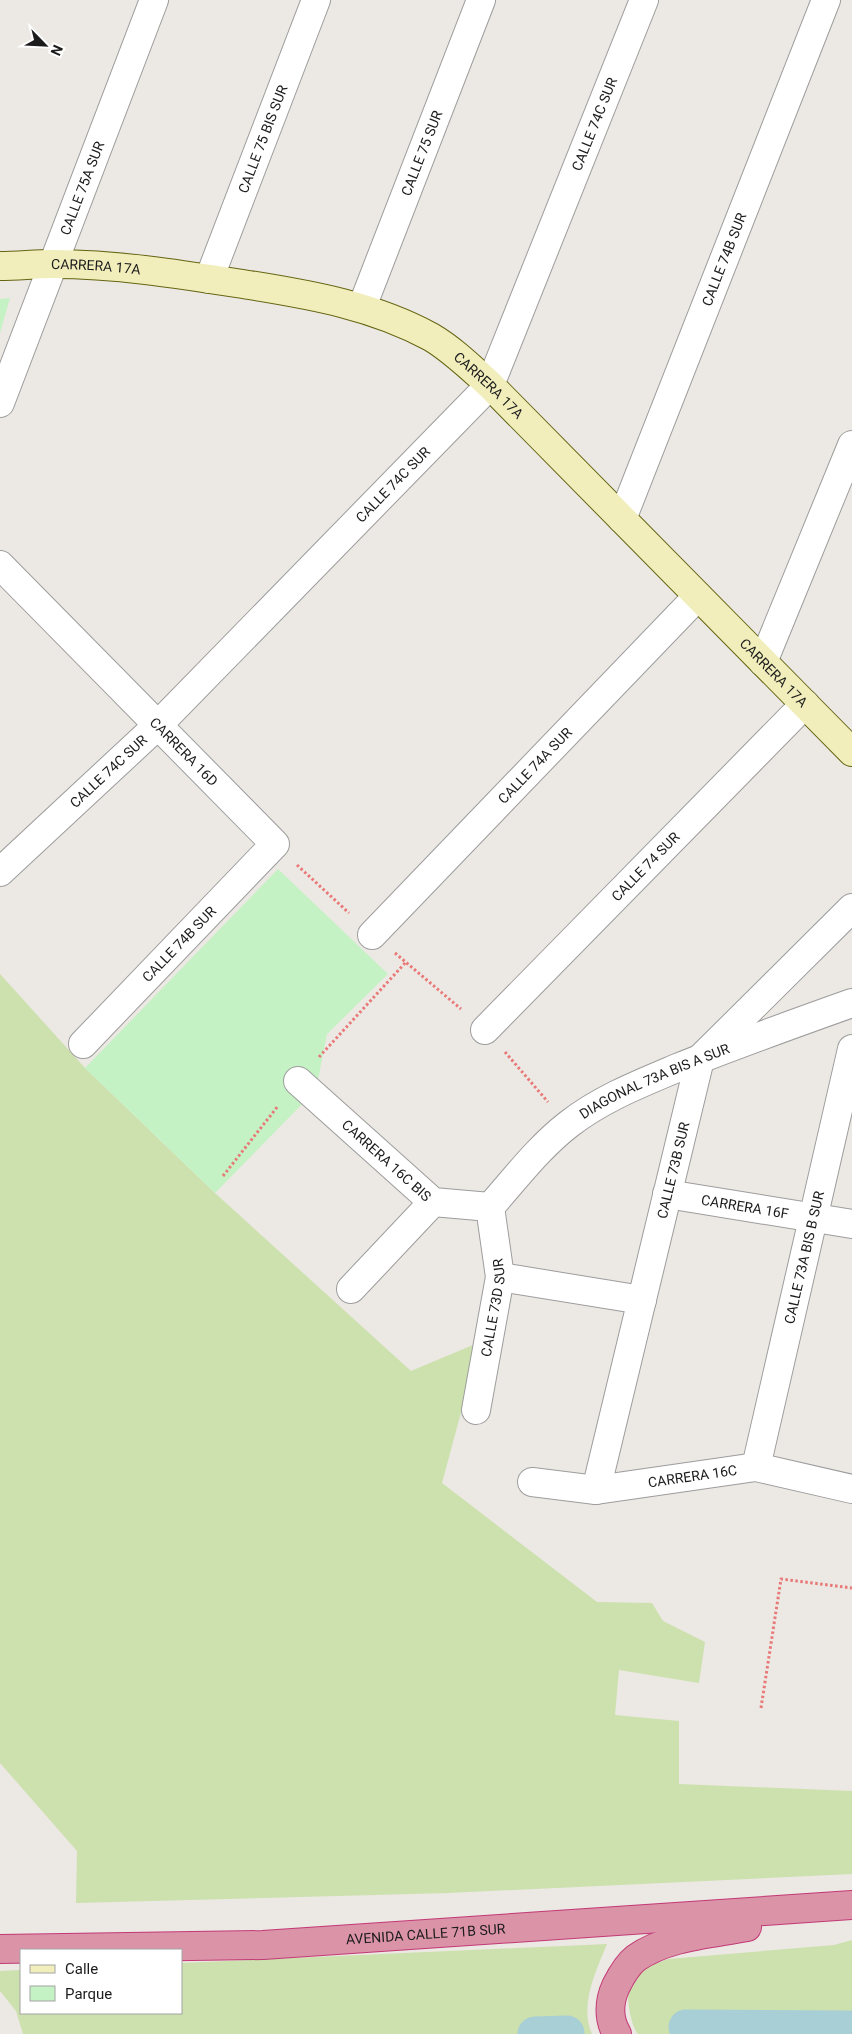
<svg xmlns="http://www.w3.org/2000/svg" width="852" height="2034" viewBox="0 0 852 2034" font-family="Roboto,sans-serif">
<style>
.grass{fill:#cce1ae}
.park{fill:#c5f2c4}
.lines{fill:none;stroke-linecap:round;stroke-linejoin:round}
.canal{stroke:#a8cfd5;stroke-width:35}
.street-casing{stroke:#9d9d9d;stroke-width:30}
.secondary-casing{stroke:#646512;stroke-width:30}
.highway-casing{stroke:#c23975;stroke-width:30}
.path{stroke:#e87978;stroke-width:3;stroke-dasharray:2.5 2.5;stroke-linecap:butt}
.street{stroke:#fff;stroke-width:28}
.secondary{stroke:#f1eebc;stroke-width:28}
.highway{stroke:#db93a8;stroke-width:28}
.labels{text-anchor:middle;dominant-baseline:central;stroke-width:4;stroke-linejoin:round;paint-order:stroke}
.street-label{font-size:14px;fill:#1c1c1c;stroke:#fff}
</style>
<rect width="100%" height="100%" fill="#ece8e3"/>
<path class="grass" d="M0,974L85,1068L215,1193L411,1371L480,1342L442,1483L597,1602L652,1603L663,1621L705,1642L699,1683L619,1670L615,1715L679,1721V1784L852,1791V1874L448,1893L76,1903L77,1851L0,1763Z
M852,1940V2034H638C631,2026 626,1998 629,1988C632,1982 636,1976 639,1970L668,1959L834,1945Z
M607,1944C596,1971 579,2005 592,2034H23L16,2011L0,1991V1971L21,1970V2013H181V1963Z"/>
<path class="park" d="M10,298L0,333V299Z
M278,869L388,974L327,1034L316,1090L215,1193L85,1068Z"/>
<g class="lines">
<path class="canal" d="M686,2027L852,2028
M535,2034L567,2033"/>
<defs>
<g id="street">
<path id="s1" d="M209,279L316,0"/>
<path id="s2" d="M362,307L481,0"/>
<path id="s3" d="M0,403L154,0"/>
<path id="s4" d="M622,519L826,0"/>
<path id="s5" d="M0,565L275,844L83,1044"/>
<path d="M763,662L852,445"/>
<path id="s6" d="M0,872L158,725L490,385L644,0"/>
<path id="s7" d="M372,935L698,596"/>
<path id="s8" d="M485,1030L805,704"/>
<path id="s9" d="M298,1081L433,1202L490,1207"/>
<path id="s10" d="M667,1194L852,1224"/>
<path id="s11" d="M490,1207C515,1179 539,1147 569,1124C601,1099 639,1084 677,1068C734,1045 793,1024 852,1003"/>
<path d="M500,1277L642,1300"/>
<path d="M351,1289L433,1202"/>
<path id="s12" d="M476,1410L500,1277L490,1207"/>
<path id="s13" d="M756,1467L852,1049"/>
<path id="s14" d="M532,1482L596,1490L756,1467L852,1489"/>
<path id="s15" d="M596,1490L700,1059L852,908"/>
</g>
<g id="secondary">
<path id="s16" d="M0,266C18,266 35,264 53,264C119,264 185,275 249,285C312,295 374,306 431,337C453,350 471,368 490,385L852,752"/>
</g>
<g id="highway">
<path id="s17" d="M0,1949L263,1945L852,1905"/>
<path d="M617,2034C608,2019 609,2001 616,1986C621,1976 627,1965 636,1958C668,1936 711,1934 747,1927"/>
</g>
</defs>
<use href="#street" class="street-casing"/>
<use href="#secondary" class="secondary-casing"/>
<use href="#highway" class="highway-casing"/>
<path class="path" d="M297,865L349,913
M395,953L461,1009
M505,1052L548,1102
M319,1057L406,962
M223,1176L278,1106
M761,1708L781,1579L852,1588"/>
<use href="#street" class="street"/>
<use href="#secondary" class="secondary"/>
<use href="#highway" class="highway"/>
</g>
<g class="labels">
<g class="street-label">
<text stroke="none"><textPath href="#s6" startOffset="972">CALLE 74C SUR</textPath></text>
<text stroke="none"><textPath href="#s1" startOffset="150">CALLE 75 BIS SUR</textPath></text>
<text stroke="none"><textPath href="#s2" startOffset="165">CALLE 75 SUR</textPath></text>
<text stroke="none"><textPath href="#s3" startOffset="230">CALLE 75A SUR</textPath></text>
<text stroke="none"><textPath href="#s4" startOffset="279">CALLE 74B SUR</textPath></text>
<text stroke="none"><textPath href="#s16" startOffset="96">CARRERA 17A</textPath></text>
<text stroke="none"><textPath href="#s16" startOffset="516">CARRERA 17A</textPath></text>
<text stroke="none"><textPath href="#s6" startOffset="552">CALLE 74C SUR</textPath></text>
<text stroke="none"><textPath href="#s16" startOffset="921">CARRERA 17A</textPath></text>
<text stroke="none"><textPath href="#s5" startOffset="262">CARRERA 16D</textPath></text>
<text stroke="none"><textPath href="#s7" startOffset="235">CALLE 74A SUR</textPath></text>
<text stroke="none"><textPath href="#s6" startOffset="148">CALLE 74C SUR</textPath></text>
<text stroke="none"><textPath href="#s8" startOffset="229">CALLE 74 SUR</textPath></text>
<text transform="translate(179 944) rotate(-46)">CALLE 74B SUR</text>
<text stroke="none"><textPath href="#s11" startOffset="211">DIAGONAL 73A BIS A SUR</textPath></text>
<text stroke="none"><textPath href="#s9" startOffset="119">CARRERA 16C BIS</textPath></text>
<text stroke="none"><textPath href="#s15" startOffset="329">CALLE 73B SUR</textPath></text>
<text stroke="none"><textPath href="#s10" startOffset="79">CARRERA 16F</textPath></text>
<text stroke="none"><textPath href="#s13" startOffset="215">CALLE 73A BIS B SUR</textPath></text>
<text stroke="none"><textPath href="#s12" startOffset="104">CALLE 73D SUR</textPath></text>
<text stroke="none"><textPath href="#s14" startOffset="162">CARRERA 16C</textPath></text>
<text stroke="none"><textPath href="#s17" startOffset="426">AVENIDA CALLE 71B SUR</textPath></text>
</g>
</g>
<rect x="20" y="1949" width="162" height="65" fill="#ffffff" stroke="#a4a4a4"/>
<rect x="30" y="1965" width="25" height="8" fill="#f1eebc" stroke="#a4a4a4"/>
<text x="65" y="1974" font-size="15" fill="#1c1c1c">Calle</text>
<rect x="30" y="1986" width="25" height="15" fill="#c5f2c4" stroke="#a4a4a4"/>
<text x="65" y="1999" font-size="15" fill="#1c1c1c">Parque</text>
<g transform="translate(45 45) rotate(114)" stroke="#ffffff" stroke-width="4" paint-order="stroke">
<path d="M0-4L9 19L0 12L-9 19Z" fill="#1c1c1c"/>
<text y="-8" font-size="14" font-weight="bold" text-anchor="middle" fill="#1c1c1c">N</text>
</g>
</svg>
